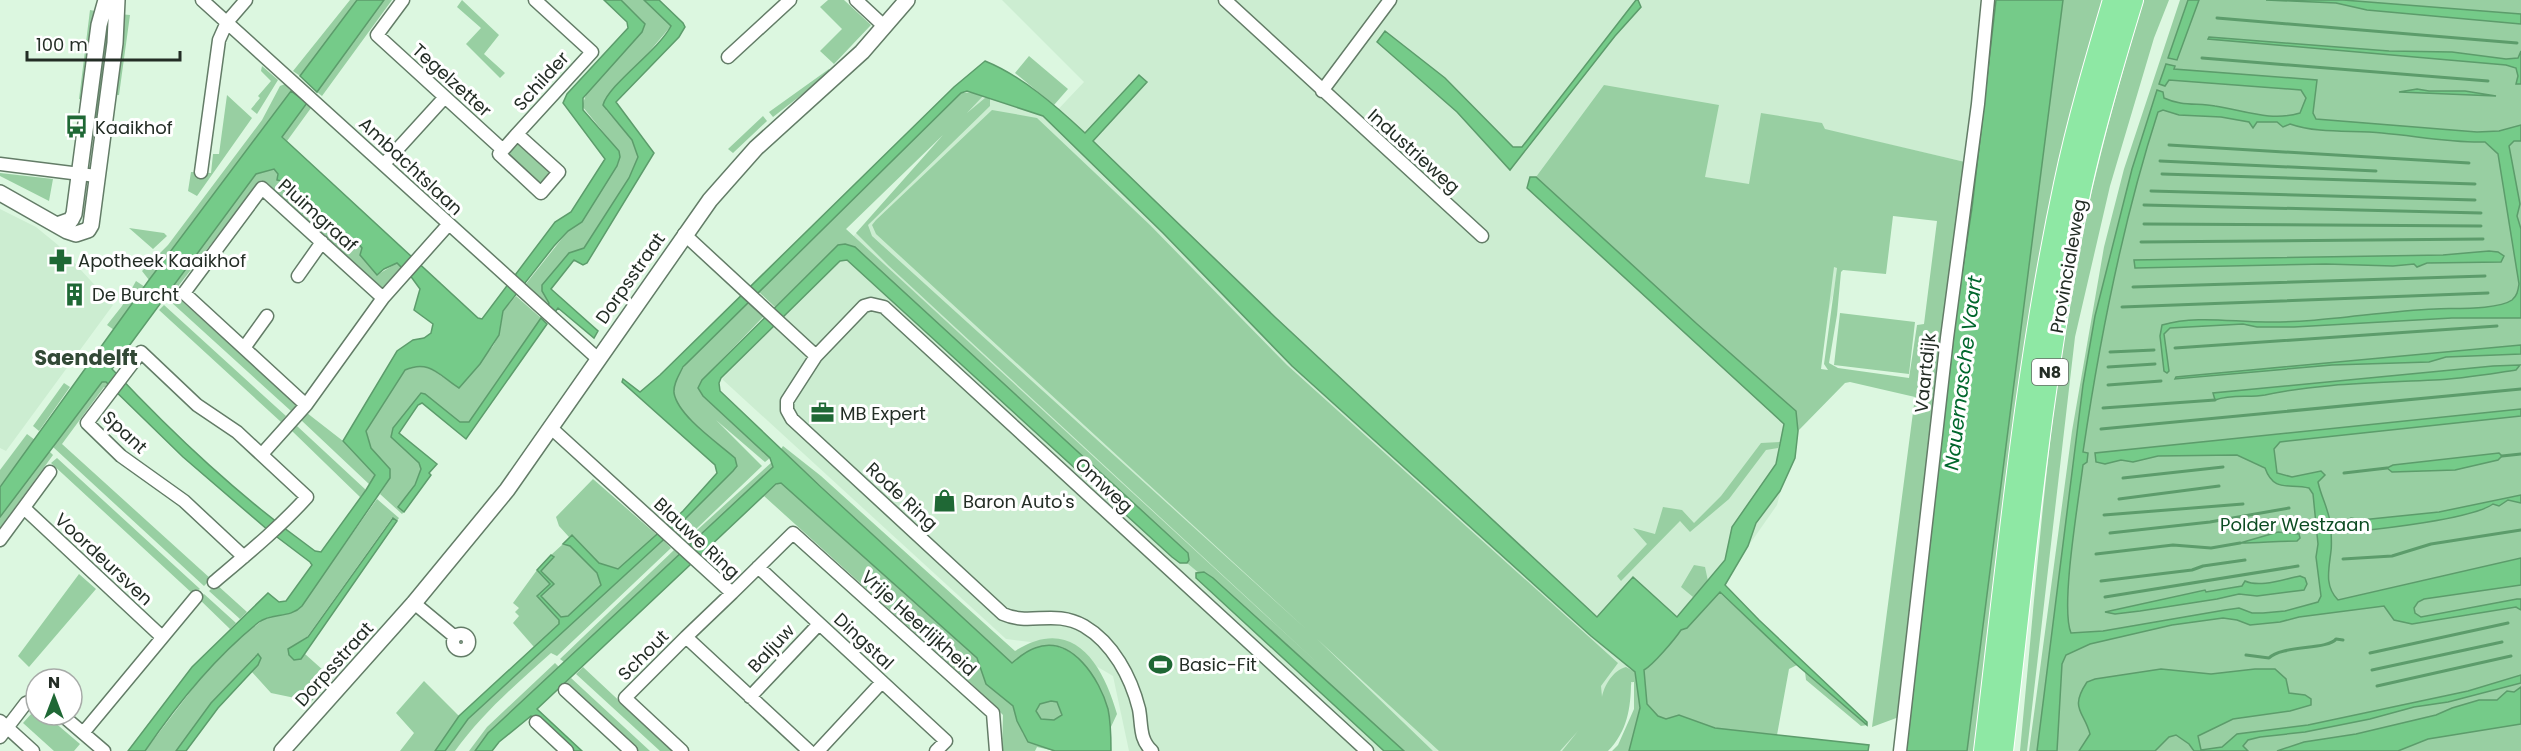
<svg xmlns="http://www.w3.org/2000/svg" width="2521" height="751" viewBox="0 0 2521 751" font-family="Poppins,sans-serif">
<style>
.built{fill:#ccedd1}
.green{fill:#98cfa2;fill-rule:evenodd}
.water{fill:#75cb89;stroke:#5c9c6b;stroke-width:1.5;fill-rule:evenodd}
.lines{fill:none;stroke-linecap:round;stroke-linejoin:round}
.stream{stroke:#5c9c6b;stroke-width:3}
.minor-casing{stroke:#637c67;stroke-width:15}
.tertiary-casing{stroke:#637c67;stroke-width:18}
.trunk-casing{stroke:#fff;stroke-width:22}
.minor{stroke:#fff;stroke-width:12}
.tertiary{stroke:#fff;stroke-width:15}
.trunk{stroke:#8ee8a4;stroke-width:20}
.labels{text-anchor:middle;dominant-baseline:central;stroke-width:6;stroke-linejoin:round;paint-order:stroke}
.shield{fill:#fff;stroke:#656c66;stroke-width:1.5}
.shield-label{font-size:16px;font-weight:bold;fill:#232d25}
.street-label{font-size:18px;fill:#232d25;stroke:#fff}
.poi-label{font-size:18px;fill:#232d25;stroke:#fff;text-anchor:start}
.park-label{font-size:18px;fill:#0c4c22;stroke:#fff}
.water-label{font-size:20px;font-style:italic;fill:#00672c;stroke:#fff}
.quarter-label{font-size:21px;font-weight:bold;fill:#324936;stroke:#fff}
</style>
<rect width="100%" height="100%" fill="#dcf7e0"/>
<path class="built" d="M1002,0H1980L1974,95L1965,162L1861,138L1833,295L1777,505L1742,555L1635,679L1591,751H1129L1113,676L1062,646L1006,639L722,379L990,88L1049,119L1084,82Z
M0,209L36,227L58,245L113,305L6,451L0,448Z"/>
<path class="green" d="M350,0H357L300,76L293,71Z
M384,0H392L322,96L317,92Z
M462,0L499,35L484,54L505,73L500,78L466,44L481,28L457,7Z
M621,0H644L671,26L638,65L606,110L632,140L638,157L629,178L584,248L569,253L544,295L548,300V306L525,285L568,231L582,222L619,162L613,144L582,106L587,92L644,28L643,21Z
M828,0H844L871,25L834,64L820,51L842,29L820,7Z
M2063,0H2106L2096,22L2082,69L1977,751H1967Z
M2144,0H2169L2154,38L2110,186L2075,337L2027,751H2020C2033,617 2043,482 2062,349C2079,231 2109,114 2144,0Z
M2180,0H2188L2183,13L2190,0H2521V751H2029L2072,431L2104,247L2124,169Z
M90,10L100,12L82,100L79,99Z
M119,14L130,15L119,95H116L113,84Z
M108,15H113L99,133L89,131Z
M1029,56L1068,89L1054,105L1015,73Z
M262,66L278,80L257,114L251,109L260,98L258,96L271,81L261,71Z
M829,69L831,72L773,117L769,112Z
M285,84L291,91L149,280L142,271L168,245L262,120L280,86Z
M1604,85L1719,105L1705,177L1749,184L1761,113L1822,123L1825,129L1965,162L1899,717L1872,727L1915,397L1850,382L1845,383L1798,431L1796,411L1697,324L1536,177ZM1893,216L1937,221L1924,324L1917,325L1909,378L1838,368L1829,363L1837,315L1841,272L1843,270L1886,274ZM1834,267L1837,268L1824,364L1828,370L1821,369Z
M977,92L984,95L967,113L985,98L990,97V106L868,225L872,236L1306,629L876,234L872,225L876,220L992,110L1037,118L1150,225L1287,365L1618,663L1601,686L1602,697C1604,686 1613,670 1626,667L1635,672L1640,708L1629,751H1612L1618,745L1634,709V682H1631C1631,708 1627,732 1608,751H1562L1578,731L1560,751H1439L1316,638L1433,751H1404L1213,578L1204,572L1199,573L1187,563L1189,560L1187,553L855,247L838,245L775,307L758,291L961,93ZM943,135L856,233L889,266L1324,669L846,229Z
M227,95L252,118L197,196L188,191L191,172L211,173L213,154H219Z
M307,103L311,108L287,141L282,136Z
M763,116L767,121L733,153L728,149Z
M518,140L552,173L540,186L505,153Z
M274,169L285,181L290,197L357,241L362,248L360,255L377,275L397,263L402,267L382,288L374,283L261,180L169,298L165,295L256,174Z
M0,173L53,179L49,201L0,176Z
M129,228L164,233L167,236L153,249Z
M136,281L145,287L114,330L107,325L122,306Z
M175,295L297,405L291,411L171,302Z
M516,296L541,318L469,422L460,423L425,394L421,393L393,428L392,437L419,463L421,469L415,485L398,507L404,512L402,514L380,494L390,478V469L371,448L366,431L405,370L416,365H425L459,388L493,346L499,335L503,311Z
M748,302L765,315L702,380L698,388L703,396L770,458L765,462L716,420L762,466L694,531L681,538L673,531L737,466L735,458C718,443 680,417 674,395C668,370 731,319 748,302Z
M164,305L286,416L281,422L159,310Z
M1840,313L1915,322L1909,374L1834,365Z
M102,382L110,383L107,388L104,387L62,444L211,579L204,586L53,447Z
M64,383L70,387L39,431L33,426Z
M307,413L343,441L371,471L375,475L370,485L301,420Z
M297,426L366,490L360,497L291,430Z
M27,434L35,440L0,486V470Z
M1780,442L1778,448L1766,450L1729,499L1690,532L1680,521L1621,581L1617,576L1647,544L1633,528L1655,534L1663,507L1682,510L1694,523L1721,496L1761,443Z
M783,446L821,476L1015,651C1073,614 1103,664 1117,714L1110,729C1108,708 1101,699 1091,681C1086,674 1082,663 1076,657C1057,636 1029,649 1012,663L781,449Z
M49,451L53,455L0,528V517Z
M57,458L200,589L193,594L51,463Z
M772,462L773,467L690,545L685,541Z
M593,479L657,535L618,569L599,563L572,535L569,537L559,526L556,517Z
M781,483L977,658L986,684L1013,705L1023,734L1036,745L1055,751L1037,747L1035,751H1002L1003,715L974,686L764,496L777,484Z
M377,499L399,518L397,521L392,518L307,637L288,649L300,659L305,654L333,679L305,708L295,698L271,693L251,671L258,665L257,654L211,703L176,751H145L200,679L229,648L265,618L299,609Z
M663,540L671,548L557,656L551,653C516,684 482,714 455,751H445L468,719Z
M563,544L570,545L597,573L602,585L568,616L561,618L541,596L554,584L541,570L554,557L551,555Z
M674,550L680,555L564,662L560,659Z
M1694,565L1705,567L1708,581L1693,597L1681,587Z
M537,570L550,584L537,596L559,620V624L534,647L513,623L519,616L515,612L519,608L513,603Z
M79,574L96,589L29,667L18,656Z
M216,584L247,612L240,619L209,591Z
M1719,592L1797,665L1789,669L1777,735L1715,728L1679,715L1666,719L1657,716L1647,704L1644,670C1653,665 1675,639 1681,630L1687,628Z
M204,594L236,623L230,629L198,598Z
M555,663L559,667L476,751H469L487,727Z
M583,667L673,751H660L576,674Z
M1805,672L1867,725L1861,726L1806,680Z
M571,678L650,751H637L564,684Z
M424,681L459,716L435,751H400L414,733L396,713Z
M1051,701L1057,702L1062,715L1054,720L1040,719L1036,711L1040,704Z
M36,712V715H46L80,744L74,751H54L23,723L32,713Z"/>
<path class="water" d="M357,0H384L317,92L300,76Z
M604,0H621L645,24L642,32L583,98V110L619,151L620,157L617,166L582,222L568,231L554,246L503,311L499,335L480,364L459,388C439,375 429,359 405,370L366,431L371,448L390,469V478L302,606C290,619 272,612 259,622C215,657 177,704 145,751H128L192,667L268,593L279,602L286,601L312,565L310,562L269,531L183,457L106,382H102L0,517V487L149,280L291,91L307,103L282,137L478,318L482,319L555,222L571,212L605,159L563,103L567,94L628,28L627,22ZM274,169L278,174L277,180L285,182L284,190C293,202 309,213 322,221C335,230 353,235 362,248L360,255L377,275L384,269L397,263L412,278L420,289L414,310L433,324L431,333L424,338L413,340L397,351L343,441L375,475L366,490L321,552L315,551C239,496 176,437 112,369L256,174Z
M644,0H659L683,23L685,27L679,37L616,102L654,153L587,263L583,265L574,260L551,289L598,331L594,338L558,308L555,312L548,306L549,303L542,291V285L569,253L584,248L629,178L638,157L632,140L603,105C609,84 658,51 671,26Z
M1636,0H1638L1641,7L1615,36L1510,170L1457,112L1377,42L1385,31L1445,78L1513,147H1522Z
M1996,0H2063L1967,751H1906L1957,306L1972,208Z
M2188,0H2199L2177,60L2168,58Z
M2266,0H2343L2521,14V24L2367,10L2336,3Z
M2209,37L2389,51L2452,52L2506,59L2518,58L2521,51V84H2516L2518,76L2516,68L2506,65L2208,39Z
M985,61C1022,76 1056,106 1085,133L1139,75L1147,82L1093,141L1276,318L1597,617L1633,577L1677,617L1725,560L1732,527L1776,464L1784,424L1527,188L1530,177H1536L1697,324L1796,411L1798,431L1795,458L1780,491L1756,523L1748,546L1725,585L1759,620L1867,722V725L1797,665L1720,592L1687,628L1681,630C1675,639 1653,665 1644,670L1647,704L1658,716L1666,719L1679,715L1715,728L1869,745L1868,751H1629L1640,708L1635,672L1591,636L1292,366L1163,233L1043,116L967,91L961,93L683,367C679,375 673,384 674,393C678,416 718,443 735,458L737,466L733,471L673,531L468,719L445,751H435L459,716L559,624V620L537,596L550,584L537,570L551,555L554,557L541,571L554,584L541,596L561,617L568,616L601,585L597,573L570,546L563,544L572,535L599,563L618,569L683,511L717,473L715,465L622,382L623,379L640,392L660,375L954,87Z
M2166,64L2175,66L2174,69L2317,80L2313,113L2316,119L2477,132L2499,131L2521,125V141H2514L2509,146L2520,204L2517,216L2521,229V318H2452L2294,327H2257L2243,324L2170,328L2164,334L2169,371L2167,373L2164,371L2160,336L2162,325C2196,315 2232,322 2266,322C2323,323 2379,311 2435,309C2453,308 2498,310 2512,300C2517,296 2518,291 2519,284L2498,154L2485,142C2450,143 2417,136 2382,133C2352,130 2319,134 2290,124L2283,127L2277,122H2257L2253,128L2249,122L2221,117L2179,115L2163,110L2158,112C2122,223 2100,337 2083,452L2088,453L2087,462L2083,465C2079,498 2060,607 2071,633L2103,631L2225,610L2239,608L2252,613H2263L2285,611L2318,602L2321,596L2316,557L2318,544L2313,494L2309,488C2289,483 2274,493 2265,468L2237,455L2158,456L2133,462L2121,460L2105,464L2096,462L2095,453L2521,409V416L2288,441L2280,442L2274,449L2277,473L2292,477L2321,471L2325,475L2318,482C2321,497 2330,512 2331,528C2331,535 2332,544 2331,551C2329,569 2324,586 2338,600L2521,558V585L2424,599L2418,602L2414,608L2415,613L2421,617L2517,599H2521V610L2516,607L2412,624L2394,620L2384,606L2299,617L2280,622L2250,625L2237,620L2223,618L2172,625L2090,644L2066,655L2062,664L2057,751H2037L2083,385L2095,316L2132,169L2157,90L2163,92L2164,98C2181,106 2197,103 2215,106C2243,110 2271,122 2300,113L2306,98L2301,90L2169,80L2165,86L2159,84Z
M2417,89L2429,91H2465L2496,96L2399,92Z
M845,244L855,247L1188,553L1189,560L1187,563H1180L1172,557L847,260L840,261L721,378L719,383L720,391L821,487L1012,663C1019,657 1026,651 1035,648C1072,634 1100,680 1108,709C1111,723 1111,737 1111,751H1055L1028,742L1017,721L1013,706L986,684L977,658L781,483L776,484L537,709L582,751H571L531,716L499,742L492,751H475L488,733L773,467L770,458L703,396L698,388L702,380L838,245ZM1051,701L1057,702L1062,715L1054,720L1041,719L1036,711L1040,704Z
M2489,251L2498,252L2504,256L2501,262L2427,263L2417,267L2414,264L2393,266L2326,264L2135,268L2134,260L2443,255Z
M541,318L547,324L466,439L422,403L418,405L399,433L437,464L429,473L431,475L404,512L398,507L415,485L421,469L419,463L391,437L393,428L421,393L425,394L460,422H469Z
M2521,345V354L2446,357L2429,362L2332,365L2175,379L2176,377Z
M2520,365L2516,370C2489,374 2461,379 2434,380C2378,383 2320,383 2265,395C2249,398 2232,394 2215,400L2213,393L2493,366Z
M2499,453L2502,456L2498,460L2455,470L2392,472L2387,468L2393,465Z
M2521,495V503L2508,500L2499,506L2493,504C2472,519 2380,529 2350,532L2346,528V521L2351,518L2361,520L2439,512Z
M393,518L397,521L301,659L294,660L289,655L288,649L308,637Z
M2278,532L2299,534L2300,538L2297,541C2277,541 2259,543 2240,543Z
M1204,572L1213,578L1404,751H1384L1196,578V573Z
M2300,576L2305,578L2307,584L2304,590L2257,596L2239,594L2217,599L2140,611L2115,614L2105,612L2205,590L2206,592L2242,586L2245,581C2260,588 2284,579 2300,576Z
M258,654L261,658L258,665L218,708L186,751H176L211,703Z
M2161,669L2211,674L2255,669H2275L2286,679L2289,693L2305,695L2311,699V705L2290,711L2233,719L2198,736L2201,750L2222,747L2237,734L2308,725L2468,691L2521,675V683L2448,702L2414,707L2370,719L2305,732L2260,737L2248,740L2243,746L2248,751H2194L2189,744L2176,735L2169,737L2155,751H2079L2090,734C2084,711 2069,709 2087,682L2095,679Z
M2521,687V724L2428,739L2398,751H2277L2304,742L2356,734L2436,715L2452,708L2479,700H2497L2507,691L2514,692Z"/>
<g class="lines">
<path class="stream" d="M2217,18L2517,43
M2202,58L2488,81
M2169,145L2469,163
M2160,161L2376,171
M2162,174L2475,184
M2151,191L2475,200
M2144,205L2481,213
M2144,224L2481,226
M2141,242L2483,239
M2133,287L2485,276
M2122,307L2488,293
M2175,348L2497,326
M2110,352L2154,350
M2108,367L2155,364
M2108,385L2161,381
M2103,408L2215,400
M2101,429L2521,389
M2502,456L2521,454
M2344,473L2387,468
M2123,478L2223,467
M2119,499L2219,486
M2104,515L2243,504
M2110,533L2210,522L2289,508
M2096,554L2173,545L2211,548L2240,543
M2343,559L2392,556L2431,544L2521,530
M2101,581L2192,570L2203,566L2245,560
M2105,597L2298,566
M2370,653L2508,623
M2246,655L2269,658C2281,645 2328,650 2336,639L2343,640
M2372,670L2502,642
M2377,686L2511,656"/>
<defs>
<path id="minor" d="M202,0L597,358
M403,0L377,35L503,150L499,154L541,193L559,172L517,134L503,150
M856,0L885,27
M1225,0L1482,236
M728,57L790,0
M1322,91L1390,0
M517,134L592,52L535,0
M0,164L96,176
M384,164L445,97
M201,172L219,40L227,22L246,0
M684,234L816,356L787,401V410L792,419L1003,614C1030,626 1054,609 1084,626C1113,643 1131,677 1139,709C1142,725 1139,739 1152,751
M298,276L322,242
M244,348L267,316
M816,356L864,306L871,304L884,307L1367,751
M306,405L184,293L262,188L383,298
M550,427L732,593L686,637L809,751
M262,454L306,405L383,298L448,225
M24,508L161,636
M0,540L50,472
M758,567L946,741L936,751
M214,582C246,555 278,529 307,497L237,432L197,405L141,352L87,423L121,456L184,501L244,557
M732,593L793,533L993,713L996,751
M414,603L455,637
M453 642a8 8 0 1 1 16 0a8 8 0 1 1-16 0Z
M565,690L631,751
M750,697L819,624
M62,715L104,751
M0,721L33,751
M536,722L567,751
M83,733L196,597
M0,737L26,703L36,699
M682,751L625,698L686,637
M818,751L882,682
M1900,751L1947,338L1978,104L1988,0"/>
<path id="tertiary" d="M0,193L67,231L76,234L88,230L91,225L115,43L117,0
M57,225L71,220L74,214L99,25L106,0
M282,751L414,603L507,490L710,200L756,148L862,52L907,0"/>
<path id="trunk" d="M1984,751C2007,562 2024,371 2064,184C2077,122 2095,61 2113,0
M2003,751C2025,564 2042,373 2081,189C2095,125 2114,62 2133,0"/>
</defs>
<use href="#minor" class="minor-casing"/>
<use href="#tertiary" class="tertiary-casing"/>
<use href="#trunk" class="trunk-casing"/>
<use href="#minor" class="minor"/>
<use href="#tertiary" class="tertiary"/>
<use href="#trunk" class="trunk"/>
</g>
<defs>
<symbol id="bus-bare" viewBox="-9 -9 18 18"><path d="M-5-6H5V4H4V6H2V4H-2V6H-4V4H-5ZM-3.5-4V0h7V-4ZM-3.5 1.2v1.5H-2V1.2ZM2 1.2v1.5H3.5V1.2Z" fill="#1f6835" stroke="#fff" stroke-width="2.5" paint-order="stroke"/></symbol>
<symbol id="pharmacy-bare" viewBox="-9 -9 18 18"><path d="M-2-6h4v4h4v4h-4v4h-4v-4h-4v-4h4Z" fill="#1f6835" stroke="#fff" stroke-width="2.5" paint-order="stroke"/></symbol>
<symbol id="building-bare" viewBox="-9 -9 18 18"><path d="M-4-6H4V6H1V3H-1V6H-4ZM-2.5-4.3h1.7v1.8h-1.7ZM.8-4.3h1.7v1.8H.8ZM-2.5-1h1.7V.8h-1.7ZM.8-1h1.7V.8H.8Z" fill="#1f6835" stroke="#fff" stroke-width="2.5" paint-order="stroke"/></symbol>
<symbol id="office-bare" viewBox="-9 -9 18 18"><path d="M-6-3h4V-5.5h4V-3h4V5H-6ZM-1-4.5V-3h2v-1.5ZM-6 0V1H6V0Z" fill="#1f6835" stroke="#fff" stroke-width="2.5" paint-order="stroke"/></symbol>
<symbol id="shop-bare" viewBox="-9 -9 18 18"><path d="M-5-2.5h2.3a2.7 3.5 0 0 1 5.4 0H5L5.5 6h-11ZM-1.5-2.5h3a1.5 2.3 0 0 0-3 0Z" fill="#1f6835" stroke="#fff" stroke-width="2.5" paint-order="stroke"/></symbol>
<symbol id="stadium-bare" viewBox="-9 -9 18 18"><path d="M0-5a6.5 5 0 1 0 0 10a6.5 5 0 1 0 0-10ZM-3.5-1.8h7v3.6h-7Z" fill="#1f6835" stroke="#fff" stroke-width="2.5" paint-order="stroke"/></symbol>
</defs>
<g fill-rule="evenodd">
<use href="#bus-bare" x="60" y="110" width="33" height="33"/>
<use href="#pharmacy-bare" x="44" y="244" width="33" height="33"/>
<use href="#building-bare" x="58" y="278" width="33" height="33"/>
<use href="#office-bare" x="806" y="396" width="33" height="33"/>
<use href="#shop-bare" x="928" y="484" width="33" height="33"/>
<use href="#stadium-bare" x="1144" y="648" width="33" height="33"/>
</g>
<g class="labels">
<rect class="shield" x="2032" y="359" width="36" height="26" rx="4.5"/>
<g class="shield-label">
<text x="2050" y="372">N8</text>
</g>
<g class="street-label">
<text transform="translate(452 80) rotate(42)">Tegelzetter</text>
<text transform="translate(541 81) rotate(-48)">Schilder</text>
<text transform="translate(1414 151) rotate(42)">Industrieweg</text>
<text transform="translate(411 166) rotate(43)">Ambachtslaan</text>
<text transform="translate(318 215) rotate(42)">Pluimgraaf</text>
<text transform="translate(2068 266) rotate(-80)">Provincialeweg</text>
<text transform="translate(630 278) rotate(-55)">Dorpsstraat</text>
<text transform="translate(1925 373) rotate(-84)">Vaartdijk</text>
<text transform="translate(125 432) rotate(43)">Spant</text>
<text transform="translate(1104 485) rotate(43)">Omweg</text>
<text transform="translate(902 496) rotate(43)">Rode Ring</text>
<text transform="translate(697 538) rotate(43)">Blauwe Ring</text>
<text transform="translate(104 559) rotate(43)">Voordeursven</text>
<text transform="translate(919 623) rotate(42)">Vrije Heerlijkheid</text>
<text transform="translate(864 641) rotate(43)">Dingstal</text>
<text transform="translate(771 648) rotate(-47)">Baljuw</text>
<text transform="translate(643 655) rotate(-45)">Schout</text>
<text transform="translate(334 664) rotate(-48)">Dorpsstraat</text>
</g>
<g class="poi-label">
<text x="95" y="127">Kaaikhof</text>
<text x="78" y="260">Apotheek Kaaikhof</text>
<text x="92" y="294">De Burcht</text>
<text x="840" y="413">MB Expert</text>
<text x="963" y="501">Baron Auto's</text>
<text x="1179" y="664">Basic-Fit</text>
</g>
<g class="park-label">
<text x="2295" y="524">Polder Westzaan</text>
</g>
<g class="water-label">
<text transform="translate(1963 373) rotate(-83)">Nauernasche Vaart</text>
</g>
<g class="quarter-label">
<text x="86" y="357">Saendelft</text>
</g>
</g>
<g transform="translate(54 697)"><circle r="28" fill="#ffffff" stroke="#a7aba8" stroke-width="1.5"/>
<path d="M0-4.5L10 22L0 15L-10 22Z" fill="#1f6835"/>
<text y="-9" font-size="16" font-weight="bold" text-anchor="middle" fill="#232d25">N</text>
</g>
<path d="M27 51v9h153v-9" fill="none" stroke="#232d25" stroke-width="3"/>
<text x="36" y="51" font-size="18" fill="#232d25" stroke="#ffffff" stroke-width="4.5" paint-order="stroke">100 m</text>
</svg>
